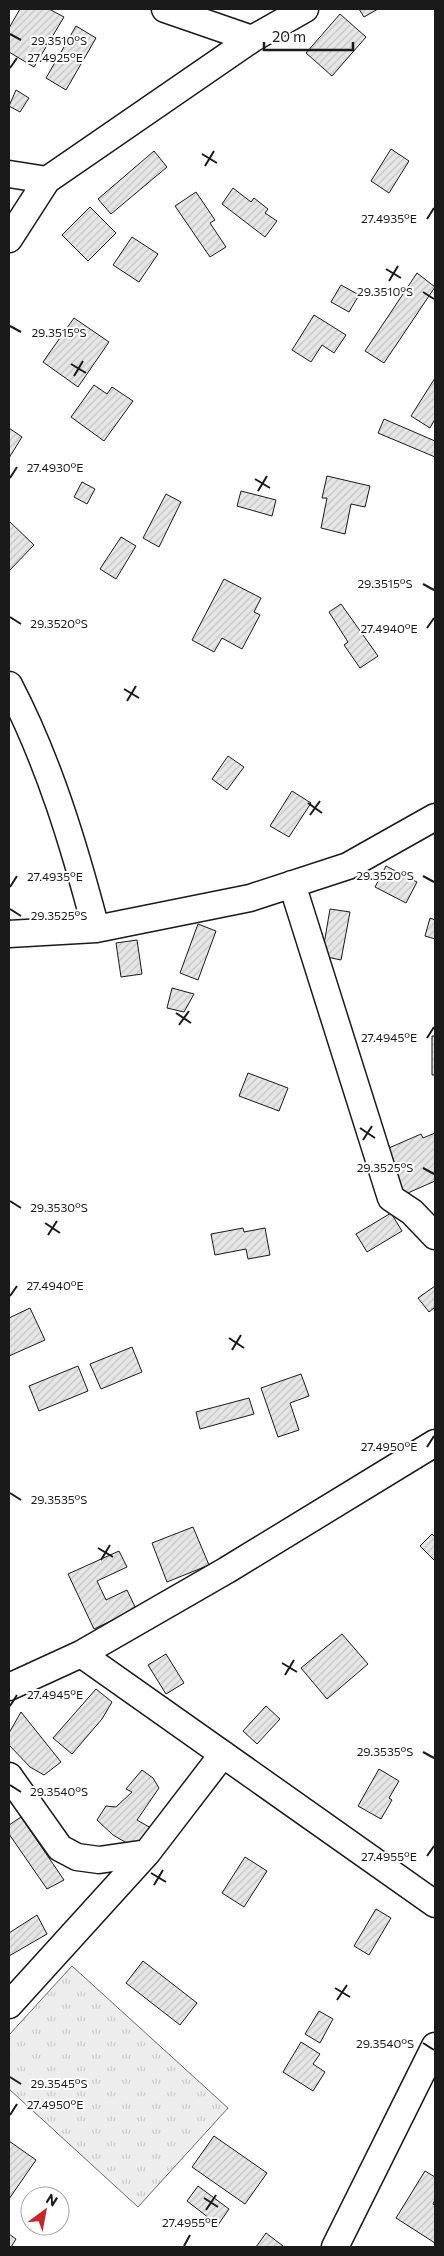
<svg xmlns="http://www.w3.org/2000/svg" width="444" height="2256" viewBox="0 0 444 2256" font-family="Commissioner,sans-serif">
<style>
.grass{fill:url(#grass-tufts);stroke:#6a6a6a}
.building{fill:url(#building-hatch);stroke:#1a1a1a}
.lines{fill:none;stroke-linecap:round;stroke-linejoin:round}
.street-casing{stroke:#1a1a1a;stroke-width:29}
.street{stroke:#fff;stroke-width:26}
.ticks{fill:none;stroke:#1a1a1a;stroke-width:2}
.ticks-label{font-size:12px;text-anchor:middle;fill:#1a1a1a;stroke:#fff;stroke-width:4;stroke-linejoin:round;paint-order:stroke}
</style>
<defs>
<pattern id="grass-tufts" width="24" height="20" patternUnits="userSpaceOnUse" patternTransform="scale(1.25)"><rect width="24" height="20" fill="#ededed"/><path d="M3 7l-1-3M5 7V3M7 7l1-3M15 17l-1-3M17 17v-4M19 17l1-3" fill="none" stroke="#cbcbcb"/></pattern>
<pattern id="building-hatch" width="6" height="6" patternUnits="userSpaceOnUse" patternTransform="scale(1.25)"><rect width="6" height="6" fill="#e6e6e6"/><path d="M-1 1l2-2M0 6l6-6M5 7l2-2" fill="none" stroke="#c5c5c5"/></pattern>
</defs>
<rect width="100%" height="100%" fill="#fff"/>
<path class="grass" d="M72,1966L228,2108L138,2207L9,2089V2035Z"/>
<path class="building" d="M20,9H49L64,17L34,67L9,52V28Z
M359,9H378L364,17Z
M340,14L366,37L332,76L306,53Z
M76,26L96,38L66,90L46,78Z
M16,90L29,98L20,112L9,106Z
M391,149L409,161L389,193L371,181Z
M154,151L167,167L111,214L98,199Z
M233,188L251,202L254,198L268,209L265,213L277,221L265,237L222,204Z
M196,192L215,220L210,223L226,247L210,257L175,206Z
M90,207L116,233L88,261L62,235Z
M132,237L158,254L139,282L113,265Z
M417,273L435,287L384,363L365,351Z
M341,285L359,295L349,312L331,302Z
M314,315L346,335L334,353L322,345L311,362L292,350Z
M74,318L109,342L78,387L43,362Z
M435,378V419L430,428L411,416Z
M94,385L107,394L112,387L133,401L104,441L71,417Z
M384,419L435,441V457L378,433Z
M9,428L22,437L9,458Z
M327,476L370,486L365,507L351,504L345,534L321,528L327,498H322Z
M82,482L95,489L87,504L74,497Z
M241,491L276,500L272,516L237,506Z
M166,494L181,502L159,547L143,538Z
M9,521L34,545L9,571Z
M121,537L136,546L116,579L100,569Z
M224,579L261,598L254,612L260,615L242,649L222,638L214,652L192,640Z
M341,604L378,656L360,668L344,645L348,642L329,612Z
M228,756L244,767L227,790L212,779Z
M292,791L311,803L289,837L270,826Z
M386,866L417,882L406,903L375,887Z
M330,909L350,912L341,960L322,956Z
M430,918L435,920V939L425,936Z
M198,924L216,931L198,980L180,973Z
M137,940L142,974L121,977L116,943Z
M172,988L194,994L184,1012L167,1008Z
M432,1036H435V1075H432Z
M248,1073L288,1088L279,1111L239,1096Z
M435,1133V1181L401,1196L382,1151L421,1134L423,1138Z
M391,1213L402,1231L367,1252L356,1234Z
M243,1228L244,1232L265,1228L270,1255L248,1259L246,1249L215,1255L211,1234Z
M435,1286V1307L429,1312L418,1298Z
M30,1308L45,1340L9,1356V1318Z
M132,1347L142,1372L101,1389L90,1364Z
M78,1366L88,1391L39,1411L29,1386Z
M301,1374L309,1396L290,1403L299,1430L278,1437L261,1388Z
M249,1398L254,1414L200,1429L196,1412Z
M193,1527L209,1565L167,1582L152,1543Z
M432,1534L435,1537V1561L420,1546Z
M119,1551L127,1567L97,1581L106,1600L127,1590L136,1609L94,1629L68,1574Z
M342,1634L368,1664L327,1699L301,1668Z
M166,1654L184,1683L166,1694L148,1665Z
M96,1689L112,1702L102,1719L72,1754L53,1738Z
M266,1706L280,1719L257,1744L243,1731Z
M21,1712L61,1762L44,1775L30,1767L9,1745V1733Z
M379,1769L399,1781L389,1798L392,1800L381,1819L358,1806Z
M142,1770L153,1778L159,1788L137,1820L151,1828L137,1849L113,1835L97,1820L106,1806L116,1807L132,1792L126,1789Z
M21,1817L64,1880L47,1889L9,1834V1825Z
M245,1857L267,1871L244,1907L222,1893Z
M376,1909L391,1918L369,1955L354,1946Z
M37,1915L47,1934L9,1956V1933Z
M143,1961L197,2003L180,2025L126,1983Z
M319,2011L333,2019L320,2043L305,2034Z
M301,2042L320,2054L313,2064L325,2072L313,2091L283,2072Z
M214,2136L267,2173L245,2204L192,2167Z
M9,2141L36,2160L9,2199Z
M425,2171L435,2177V2200L433,2204L435,2206V2243L396,2218Z
M198,2186L229,2209L218,2225L187,2201Z
M266,2233L283,2246L282,2247H256Z
M9,2234L16,2239L11,2247H9Z"/>
<g class="lines">
<defs>
<path id="street" d="M165,9L252,39
M9,174L47,180
M9,239L47,180L252,39L305,9
M9,685C49,762 74,845 96,929
M292,884L391,1198L412,1212L435,1236
M9,934L96,929L250,898L348,866L435,817
M81,1654L435,1904
M9,1687L81,1654L227,1570L435,1443
M9,1776L60,1848L77,1857L99,1860L147,1853
M9,2005L147,1853L223,1754
M335,2247L435,2046"/>
</defs>
<use href="#street" class="street-casing"/>
<use href="#street" class="street"/>
</g>
<path class="ticks" d="M10,34L21,40M10,68L17,58M202,154L217,163M205,166L214,151M427,219L434,208M386,269L401,278M389,281L398,266M423,292L434,299M10,326L21,332M71,364L86,373M74,376L83,361M10,478L17,467M255,479L270,488M258,491L267,476M423,584L434,590M10,617L21,624M427,628L434,618M124,689L139,698M127,701L136,686M308,803L322,813M310,815L320,801M423,876L434,882M10,887L17,876M10,909L21,916M176,1013L191,1023M179,1025L189,1011M427,1038L434,1027M360,1128L375,1138M363,1140L372,1126M423,1168L434,1174M10,1201L21,1208M45,1223L60,1233M48,1235L57,1221M10,1296L17,1286M229,1338L244,1348M232,1350L241,1335M427,1447L434,1436M10,1493L21,1500M98,1548L113,1557M101,1560L110,1545M282,1663L297,1672M285,1675L294,1660M10,1706L17,1695M423,1752L434,1758M10,1785L21,1792M427,1856L434,1846M151,1873L166,1882M154,1885L163,1870M335,1988L350,1997M337,2000L347,1985M423,2043L434,2050M10,2077L21,2084M10,2115L17,2104M204,2198L218,2207M206,2210L216,2195M184,2246L190,2235"/>
<g class="ticks-label">
<text x="59" y="45">29.3510°S</text>
<text x="55" y="62">27.4925°E</text>
<text x="389" y="223">27.4935°E</text>
<text x="385" y="296">29.3510°S</text>
<text x="59" y="337">29.3515°S</text>
<text x="55" y="472">27.4930°E</text>
<text x="385" y="588">29.3515°S</text>
<text x="59" y="628">29.3520°S</text>
<text x="389" y="633">27.4940°E</text>
<text x="385" y="880">29.3520°S</text>
<text x="55" y="881">27.4935°E</text>
<text x="59" y="920">29.3525°S</text>
<text x="389" y="1042">27.4945°E</text>
<text x="385" y="1172">29.3525°S</text>
<text x="59" y="1212">29.3530°S</text>
<text x="55" y="1290">27.4940°E</text>
<text x="389" y="1451">27.4950°E</text>
<text x="59" y="1504">29.3535°S</text>
<text x="55" y="1699">27.4945°E</text>
<text x="385" y="1756">29.3535°S</text>
<text x="59" y="1796">29.3540°S</text>
<text x="389" y="1861">27.4955°E</text>
<text x="385" y="2048">29.3540°S</text>
<text x="59" y="2088">29.3545°S</text>
<text x="55" y="2109">27.4950°E</text>
<text x="190" y="2227">27.4955°E</text>
</g>
<rect width="444" height="2256" fill="none" stroke="#1a1a1a" stroke-width="20"/>
<g transform="translate(45 2211) rotate(32)"><circle r="24" fill="#ffffff" stroke="#a3a3a3"/>
<path d="M0-4L9 19L0 12L-9 19Z" fill="#c62828"/>
<text y="-8" font-size="14" font-weight="bold" text-anchor="middle" fill="#1a1a1a">N</text>
</g>
<path d="M264 42v8h89v-8" fill="none" stroke="#1a1a1a" stroke-width="2.5"/>
<text x="272" y="42" font-size="15" fill="#1a1a1a" stroke="#ffffff" stroke-width="4" paint-order="stroke">20 m</text>
</svg>
